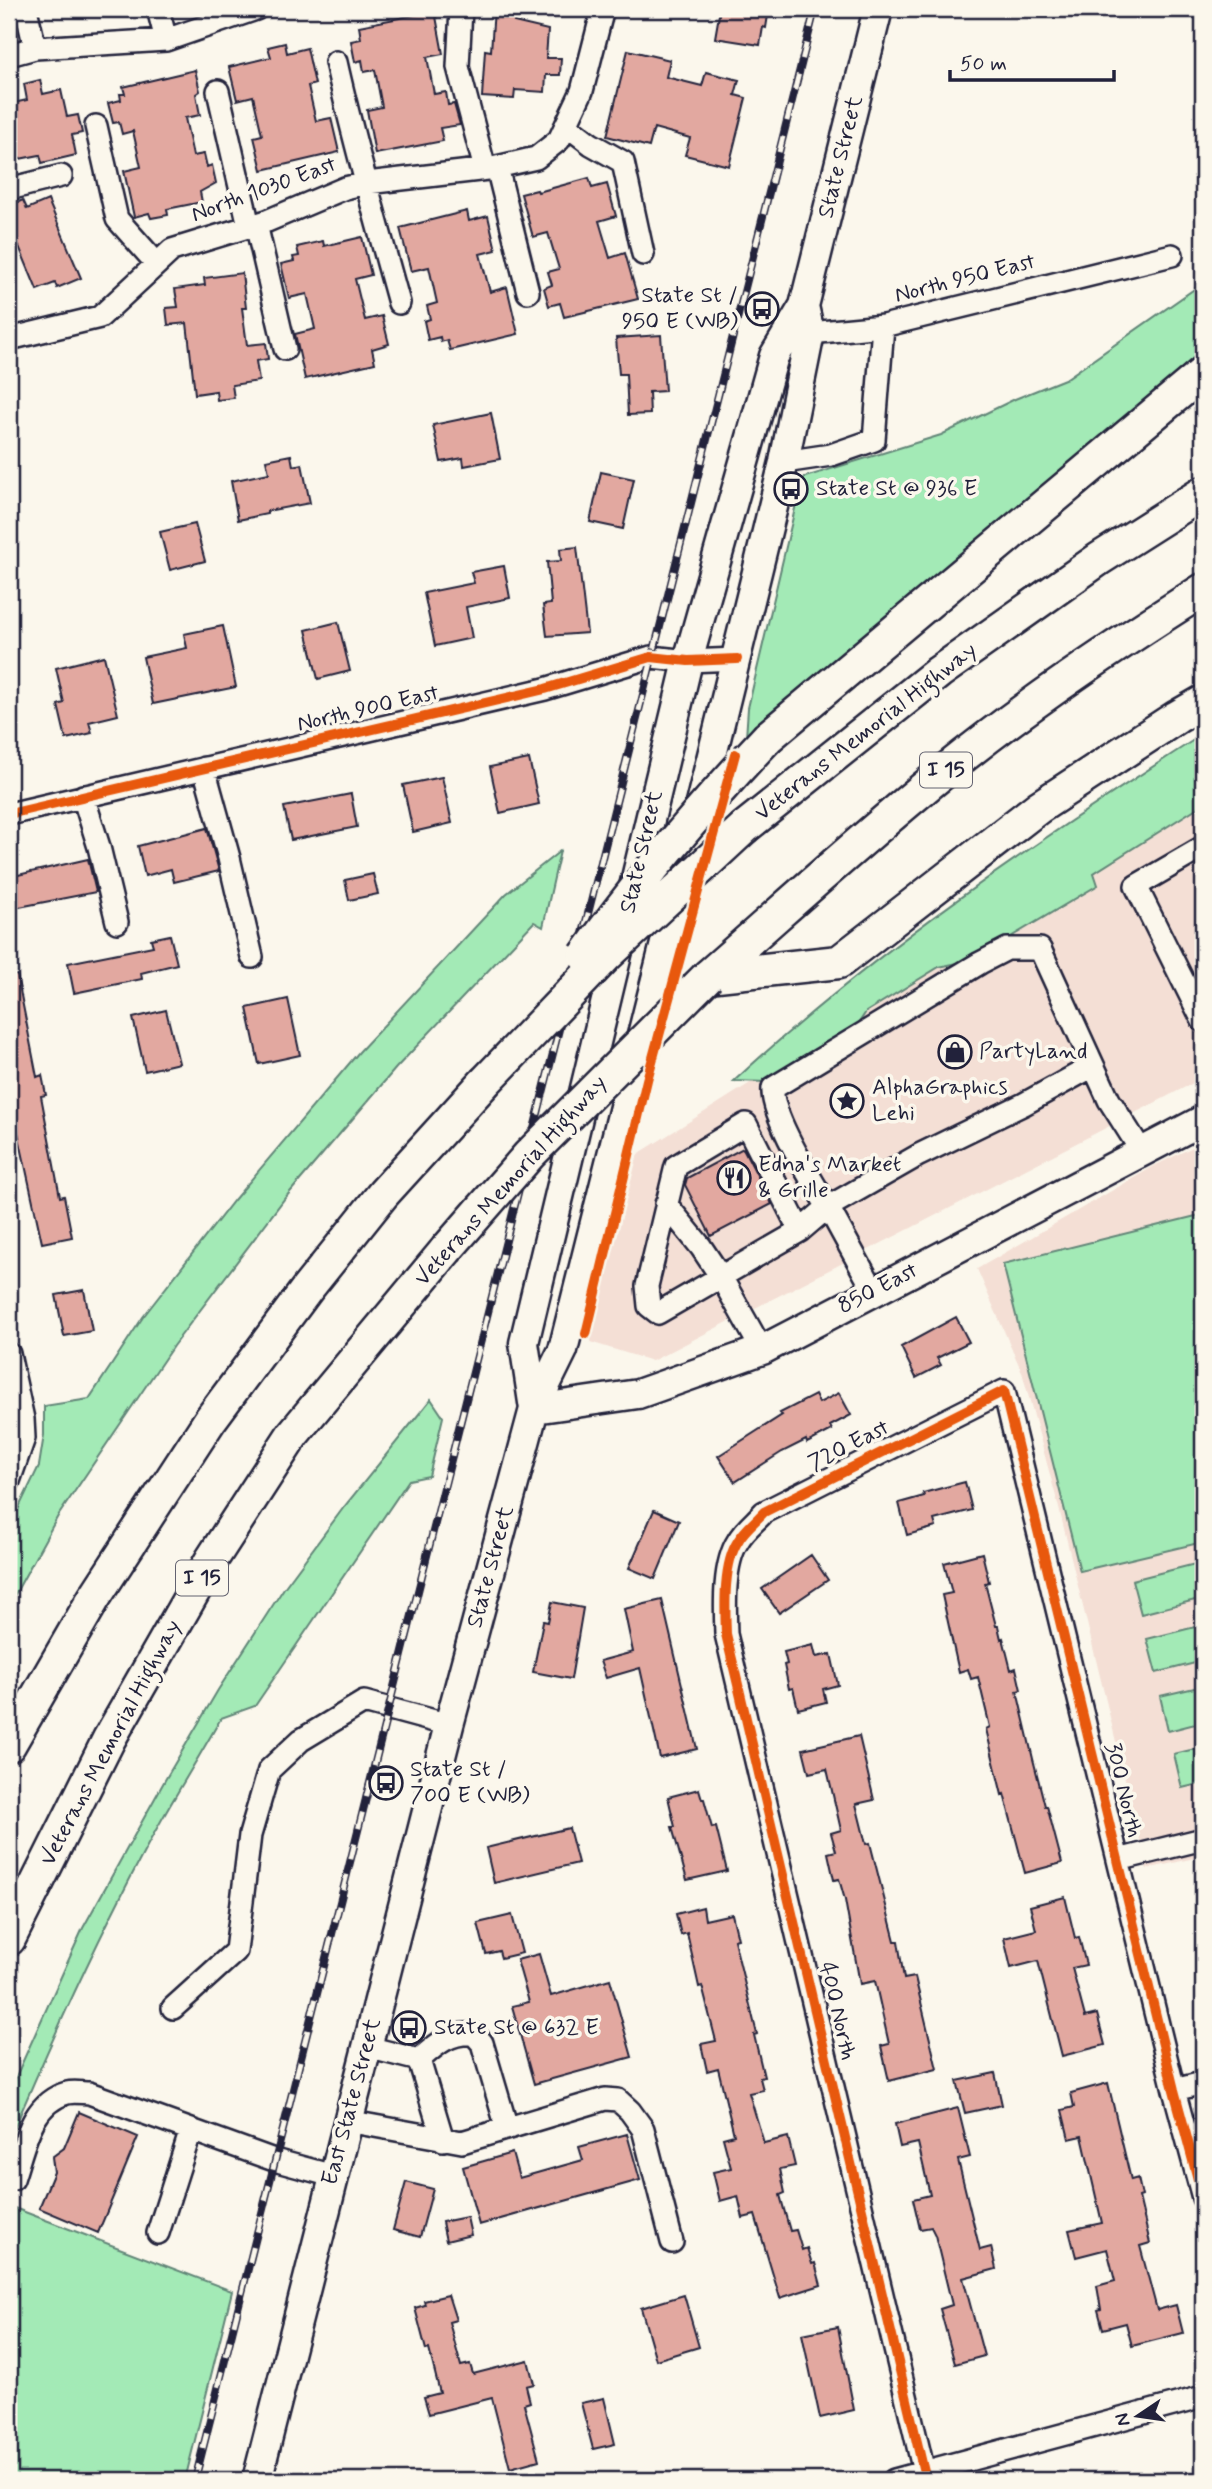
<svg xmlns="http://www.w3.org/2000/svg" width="1212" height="2489" viewBox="0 0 1212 2489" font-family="Mynerve,sans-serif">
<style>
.built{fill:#f4dfd5}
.green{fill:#a3eab6;stroke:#628678;stroke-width:2}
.building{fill:#e2a8a0;stroke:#22223b;stroke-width:2}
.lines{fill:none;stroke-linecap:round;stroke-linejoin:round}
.minor-casing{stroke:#22223b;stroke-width:26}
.major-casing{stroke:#22223b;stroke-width:33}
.highway-casing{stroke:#22223b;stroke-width:37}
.minor{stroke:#fbf7ec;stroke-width:21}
.major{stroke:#fbf7ec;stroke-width:28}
.highway{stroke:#fbf7ec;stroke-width:32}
.rail-casing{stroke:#22223b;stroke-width:8}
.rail{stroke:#fbf7ec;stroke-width:5;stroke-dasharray:16;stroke-linecap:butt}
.highway-bridge-casing{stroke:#22223b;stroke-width:37;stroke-linecap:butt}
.highway-bridge{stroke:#fbf7ec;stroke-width:32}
.cycleway-casing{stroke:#fbf7ec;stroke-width:15}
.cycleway{stroke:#e8590c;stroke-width:10}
.labels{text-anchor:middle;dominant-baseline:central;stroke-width:7;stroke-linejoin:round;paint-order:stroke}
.shield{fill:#fbf7ec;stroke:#636270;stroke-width:2}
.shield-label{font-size:21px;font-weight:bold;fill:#22223b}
.street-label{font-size:23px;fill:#22223b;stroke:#fbf7ec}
.poi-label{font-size:23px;fill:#22223b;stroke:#fbf7ec;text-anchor:start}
</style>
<rect width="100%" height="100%" fill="#fbf7ec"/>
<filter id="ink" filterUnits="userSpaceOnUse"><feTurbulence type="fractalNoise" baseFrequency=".0143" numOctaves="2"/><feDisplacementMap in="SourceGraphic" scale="14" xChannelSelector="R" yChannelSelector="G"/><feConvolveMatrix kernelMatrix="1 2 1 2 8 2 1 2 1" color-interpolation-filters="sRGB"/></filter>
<g filter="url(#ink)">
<path class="built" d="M1203,797V1078L652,1361L590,1342L638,1154Z
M1203,1142V1856L1147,1869L1058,1504L1022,1372L977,1269L1156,1165Z"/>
<path class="green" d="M1203,283V349L1096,446L746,738L748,708L801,483L805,477L941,435L1015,399L1067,378Z
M1203,734V804L1094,873L1098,885L972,960L939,967L866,1012L852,1033L769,1082L734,1081C877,948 1039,840 1203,734Z
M560,851L543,927L534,922L396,1068L285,1198L173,1346L58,1516L9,1605V1528L39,1466L44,1435V1406L89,1399L143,1317L234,1200L359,1052L506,894Z
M1200,1215L1203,1228V1542L1080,1571L1003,1264Z
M431,1399L443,1417L429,1476L409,1480L255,1706L221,1718C196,1763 168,1806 144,1852C94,1946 50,2043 9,2141V2092L83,1928L165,1780L218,1690L284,1588L344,1507Z
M1203,1562V1598L1141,1614L1132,1580Z
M1203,1625V1661L1156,1673L1147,1639Z
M1203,1686V1722L1168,1731L1160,1696Z
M1203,1747V1783L1182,1788L1174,1754Z
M9,2206L232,2291L185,2480H9Z"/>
<path class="building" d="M494,9H517L514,22L548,30L546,58H561L560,75H546L545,92L515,90L514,99L482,97L485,50L491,51Z
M720,9H769L766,28L763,27L760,45L715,38Z
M435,11L443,54L427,57L434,94L446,92L448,105L454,104L460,125L440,128L443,141L375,154L367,110L382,107L375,70L364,72L362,60L355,62L351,41L361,39L359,26Z
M285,43L287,53L307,48L315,84L308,86L316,121L331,118L339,152L262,170L254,137L262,135L253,96L237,100L229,67L271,57L268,47Z
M628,50L670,60L666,77L702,86L706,72L739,80L735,95L746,98L729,166L685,155L690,138L654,128L649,147L607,136Z
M195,70L200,91L196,94L200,115L185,118L193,156L204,154L207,167L212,165L216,183L200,192L202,202L167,209L168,215L151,218L149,213L134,217L124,171L141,167L133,131L122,134L119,122L113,123L108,103L121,100L120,94H125L123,87Z
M40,80L43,94L61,90L67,117L78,115L82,133L72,135L76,155L42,163L40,155L9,161V104L27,100L24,84Z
M589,178L592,188L607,184L616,216L599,221L610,258L625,253L638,299L564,317L560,303L549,306L544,288L552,285L548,272L559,269L548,233L533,237L521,194L537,190L538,192Z
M23,200L27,209L48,200L81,278L57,288L55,283L37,290L9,222V206Z
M467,211L469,221L488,216L496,250L480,254L490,292L507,287L518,334L450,350L447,340L441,342L440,337L428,340L424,321L430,319L427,306L437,303L429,267L411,271L400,228Z
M362,237L371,275L355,279L365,320L382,316L389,344L372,349L375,363L305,379L295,334L315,329L307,294L289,298L281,264L294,261L293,257L299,256L297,247L323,241L324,246Z
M242,273L246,308H242L247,345L266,343L268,359L256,361L259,381L232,385L234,398L217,400L216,391L195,394L187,323L168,325L166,308L178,307L175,289L205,285L204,278Z
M661,335L665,391L649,392L650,414L628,415L626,374H619L616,338Z
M491,413L500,459L464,466L463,458L441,462L433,425Z
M291,455L293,466L302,464L310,503L267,511V514L238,520L231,481L269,473L266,460Z
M601,472L634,479L623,529L590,522Z
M195,524L205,561L170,570L160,532Z
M577,547L587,633L547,636L543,605L551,604L547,562L561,561L560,549Z
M504,566L510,598L466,607L472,638L435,646L424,593L474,583L471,572Z
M338,622L350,671L318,679L306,630Z
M223,626L236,687L153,704L143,657L187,648L184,634Z
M104,656L118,715L89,722L92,733L66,739L58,705L64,703L56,668Z
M529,759L539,804L500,813L490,767Z
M442,777L452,823L413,832L403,785Z
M351,794L357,827L291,840L284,807Z
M207,828L219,871L174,882L171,869L145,876L138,846Z
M88,859L96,892L9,909V877Z
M373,874L378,894L349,900L345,880Z
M170,935L177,964L141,973L142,979L74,993L68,963L153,946L151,939Z
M17,975L37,1077L42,1075L46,1095L41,1096L60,1197L64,1196L72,1237L42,1243L9,1091V976Z
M288,999L300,1055L259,1064L247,1008Z
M166,1010L179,1063L145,1071L133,1018Z
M743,1148L772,1204L711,1236L685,1185L687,1178Z
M84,1290L92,1331L64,1336L56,1295Z
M956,1317L969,1342L937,1358L941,1365L916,1378L901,1347Z
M839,1393L851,1415L830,1426L832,1430L807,1443L806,1440L782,1452L735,1482L718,1456L782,1415L780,1413L815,1395L819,1403Z
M965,1482L972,1510L934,1520L936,1527L907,1535L899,1503L924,1496L923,1493Z
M654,1510L679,1521L655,1579L629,1568Z
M982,1553L989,1582L985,1583L996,1626H998L1001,1639L1003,1638L1011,1670L1016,1668L1021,1690L1017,1691L1033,1759L1045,1806H1047L1062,1863L1025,1873L1004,1794L1002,1795L986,1729L990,1727L978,1677L971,1679L968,1669L959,1672L942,1595L952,1593L944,1563Z
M811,1555L828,1580L779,1613L762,1589Z
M662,1600L697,1749L660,1758L640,1668L606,1678L600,1661L633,1652L624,1609Z
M552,1602L583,1608L571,1679L533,1672L543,1621L548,1622Z
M813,1645L816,1657L831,1654L838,1685L823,1689L826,1702L798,1709L793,1688L789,1689L784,1665L787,1664L784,1652Z
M859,1736L874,1800L856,1804L866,1844L870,1843L895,1941H898L904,1979L915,1977L937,2069L889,2081L881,2046L889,2044L875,1981L860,1984L845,1900L839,1879L834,1880L828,1853L836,1851L831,1833L841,1830L827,1769L809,1773L803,1749Z
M699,1789L702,1799H704L712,1828L716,1827L727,1871L687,1880L672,1827H675L668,1797Z
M569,1828L578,1863L494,1883L486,1848Z
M1065,1897L1075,1938L1079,1937L1086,1965L1072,1968L1085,2017L1097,2014L1105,2045L1062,2056L1038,1961L1011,1968L1004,1938L1036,1930L1030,1906Z
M703,1907L705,1920L732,1914L738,1939L734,1940L757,2034L754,2035L764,2077L760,2078L763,2090L749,2093L764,2143L788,2137L795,2166L780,2169L785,2193L780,2195L790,2231L796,2230L802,2250L807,2248L812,2264L815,2263L821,2285L780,2298L755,2215L743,2218L738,2196L720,2201L713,2172L731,2168L723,2138L734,2135L718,2068L707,2071L701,2044L716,2041L702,1986L699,1987L687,1933L681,1935L676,1914Z
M512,1915L522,1953L501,1958L499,1951L486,1954L478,1923Z
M539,1954L551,1996L610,1979L632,2057L534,2084L512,2006L529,2002L517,1960Z
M995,2073L1002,2105L965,2113L957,2081Z
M1108,2083L1131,2180L1138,2178L1142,2196L1139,2197L1150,2243L1140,2246L1157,2310L1176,2305L1183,2333L1132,2346L1126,2323L1103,2329L1098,2310L1101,2309L1097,2286L1115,2281L1107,2249L1076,2257L1069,2230L1102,2223L1082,2136L1069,2139L1062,2110L1074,2107L1071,2093Z
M958,2108L970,2157L958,2160L980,2250L991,2247L996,2269L963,2278L984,2356L955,2364L940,2309L952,2305L935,2235L931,2227L920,2229L913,2199L930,2195L918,2143L900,2147L895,2124Z
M79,2112L138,2137L98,2233L39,2208L54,2172L52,2157L64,2148Z
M627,2134L640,2180L479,2225L463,2167L512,2153L519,2178L583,2160L579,2147Z
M406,2182L433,2189L420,2237L393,2230Z
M467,2217L471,2235L446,2241L442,2222Z
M448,2295L456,2320L449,2322L461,2366L470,2364L473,2374L528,2360L534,2384L526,2386L530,2402L524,2404L539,2460L510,2468L492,2398L429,2414L424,2397L440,2393L429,2349L426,2350L415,2308L425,2305L424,2301Z
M684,2295L699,2347L656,2360L641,2308Z
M838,2327L854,2410L820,2418L802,2334Z
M604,2398L615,2444L593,2449L581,2403Z"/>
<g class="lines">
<defs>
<path id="minor" d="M26,9L35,48
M158,9L166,40
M461,9L458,67L485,169
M9,55L35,48L166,40L256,9
M336,62C354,143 377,223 399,303
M218,91L249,226
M566,125L591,144L623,162L643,254
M96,126L117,219L157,264
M497,167L528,292
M9,189L61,176
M256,224L285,349
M9,339L100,317L172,250L267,221L345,188L367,183L488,169L536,158L559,140L582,91L603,9
M799,340L810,333L883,326L1172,255
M784,462L831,455L874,440L883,326
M204,768L229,858L252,957
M83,796L99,847L117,922
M9,814L545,689L651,657L688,661L737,659
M1203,847L1136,886L1203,1021
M666,1204L701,1247L721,1277L762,1350
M800,1231L746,1124L676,1166L647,1286L649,1306L658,1313L800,1231L828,1207C813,1183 770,1114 773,1088L980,963L1007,949H1040L1109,1100L1142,1152
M874,1291L828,1207L919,1155L1024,1104L1093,1066
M9,1354L23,1419L24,1438L9,1481
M1118,1860L1203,1839
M173,2008L236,1951L250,1835L269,1770L301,1740L364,1702L449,1725
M367,2047L419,2060L443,2140
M419,2060C436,2045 449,2032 474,2034L482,2043L507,2128
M1174,2090L1203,2083
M347,2121L462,2142L605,2099L618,2100L630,2111L643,2129L672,2242
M13,2179C24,2147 30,2103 67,2093C74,2091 83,2093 89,2093L274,2160L333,2176
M158,2233L191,2130
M924,2472L726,1634C725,1607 723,1564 738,1541C744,1530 756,1521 764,1512L1004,1391L1174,2090L1203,2198
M894,2480L1203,2397"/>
<path id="major" d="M632,895L689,657L774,356L804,306L878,9
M534,1409L524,1343L622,934
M534,1409L638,1394L762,1350L1203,1120
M257,2480L449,1725L534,1409L563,1350L700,804L784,462L810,333L804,306"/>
<path id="highway" d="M768,737L1203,373
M745,827L939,672L1099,559L1203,493
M708,976C787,907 864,836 946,770C1027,704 1115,646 1203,590
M708,976L839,962L1039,807L1177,717L1203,702
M9,1745L94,1598L210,1420L307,1289L383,1194L484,1083
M9,1939L109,1739L212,1559L293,1434L446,1250"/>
</defs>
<use href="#minor" class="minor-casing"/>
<use href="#major" class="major-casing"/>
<use href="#highway" class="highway-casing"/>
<use href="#minor" class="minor"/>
<use href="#major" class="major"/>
<use href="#highway" class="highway"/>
<defs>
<path id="rail" d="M195,2480L815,9"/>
</defs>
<use href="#rail" class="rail-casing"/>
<use href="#rail" class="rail"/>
<defs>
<path id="highway-bridge" d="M585,956C641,878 702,807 768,737
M484,1083L607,955L745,827
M446,1250L529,1155L708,976"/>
</defs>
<use href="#highway-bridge" class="highway-bridge-casing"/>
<use href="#highway-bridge" class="highway-bridge"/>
<defs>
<path id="cycleway" d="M9,814L545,689L651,657L688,661L737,659
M586,1334L647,1080L735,754
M924,2472L726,1634C725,1607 723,1564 738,1541C744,1530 756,1521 764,1512L1004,1391L1174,2090L1203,2198"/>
</defs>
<use href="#cycleway" class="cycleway-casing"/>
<use href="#cycleway" class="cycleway"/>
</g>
</g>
<defs>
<symbol id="bus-ring" viewBox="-11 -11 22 22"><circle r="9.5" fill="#fbf7ec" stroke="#22223b" stroke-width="1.5"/><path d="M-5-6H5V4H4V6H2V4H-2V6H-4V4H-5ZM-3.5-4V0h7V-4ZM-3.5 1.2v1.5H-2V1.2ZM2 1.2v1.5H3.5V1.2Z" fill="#22223b"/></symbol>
<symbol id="shop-ring" viewBox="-11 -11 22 22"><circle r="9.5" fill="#fbf7ec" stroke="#22223b" stroke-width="1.5"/><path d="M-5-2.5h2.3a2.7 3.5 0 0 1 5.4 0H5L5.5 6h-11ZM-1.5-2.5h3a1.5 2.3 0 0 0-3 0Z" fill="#22223b"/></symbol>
<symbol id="sight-ring" viewBox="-11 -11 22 22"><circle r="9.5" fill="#fbf7ec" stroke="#22223b" stroke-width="1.5"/><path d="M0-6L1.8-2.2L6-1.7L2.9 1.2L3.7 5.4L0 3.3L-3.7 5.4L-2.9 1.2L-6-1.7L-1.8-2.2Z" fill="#22223b"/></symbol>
<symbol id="restaurant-ring" viewBox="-11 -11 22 22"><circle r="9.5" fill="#fbf7ec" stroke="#22223b" stroke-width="1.5"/><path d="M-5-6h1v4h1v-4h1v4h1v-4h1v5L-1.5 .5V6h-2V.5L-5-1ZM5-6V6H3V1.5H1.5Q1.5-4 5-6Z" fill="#22223b"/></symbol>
</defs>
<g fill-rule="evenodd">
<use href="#bus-ring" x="743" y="290" width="38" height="38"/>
<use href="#bus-ring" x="772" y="470" width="38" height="38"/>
<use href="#shop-ring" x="936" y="1033" width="38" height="38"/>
<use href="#sight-ring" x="828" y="1082" width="38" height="38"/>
<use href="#restaurant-ring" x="715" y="1159" width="38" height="38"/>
<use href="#bus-ring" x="367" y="1764" width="38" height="38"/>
<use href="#bus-ring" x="390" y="2009" width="38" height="38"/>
</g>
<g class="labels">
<g class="shield">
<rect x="920" y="752.5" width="52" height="35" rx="5"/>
<rect x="176" y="1560.5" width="52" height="35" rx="5"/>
</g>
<g class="shield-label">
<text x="946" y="770">I 15</text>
<text x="202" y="1578">I 15</text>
</g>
<g class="street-label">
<text transform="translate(841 157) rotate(-76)">State Street</text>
<text transform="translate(264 190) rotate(-20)">North 1030 East</text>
<text transform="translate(965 279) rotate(-14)">North 950 East</text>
<text transform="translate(368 709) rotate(-13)">North 900 East</text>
<text transform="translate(866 732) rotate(-38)">Veterans Memorial Highway</text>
<text transform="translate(642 852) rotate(-77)">State Street</text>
<text transform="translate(511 1181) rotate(-48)">Veterans Memorial Highway</text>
<text transform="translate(878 1289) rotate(-27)">850 East</text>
<text transform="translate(849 1446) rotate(-27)">720 East</text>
<text transform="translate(491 1567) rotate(-75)">State Street</text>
<text transform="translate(111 1743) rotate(-62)">Veterans Memorial Highway</text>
<text transform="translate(1123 1790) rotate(76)">300 North</text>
<text transform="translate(837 2011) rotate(77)">400 North</text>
<text transform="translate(352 2102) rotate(-75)">East State Street</text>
</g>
<g class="poi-label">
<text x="738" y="296" text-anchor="end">State St /<tspan x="738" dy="26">950 E (WB)</tspan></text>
<text x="816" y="489">State St @ 936 E</text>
<text x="979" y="1052">PartyLand</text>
<text x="872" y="1088">AlphaGraphics<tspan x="872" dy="26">Lehi</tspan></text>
<text x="758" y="1165">Edna's Market<tspan x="758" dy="26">&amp; Grille</tspan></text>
<text x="410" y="1770">State St /<tspan x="410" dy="26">700 E (WB)</tspan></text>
<text x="434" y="2028">State St @ 632 E</text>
</g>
</g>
<rect width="1212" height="2489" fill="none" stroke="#fbf7ec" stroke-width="35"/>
<rect x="18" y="18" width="1177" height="2454" fill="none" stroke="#22223b" stroke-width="2.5" filter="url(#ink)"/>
<g transform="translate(1138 2416) rotate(257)" stroke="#fbf7ec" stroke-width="5" paint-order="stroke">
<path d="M0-5L12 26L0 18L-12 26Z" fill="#22223b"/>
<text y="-10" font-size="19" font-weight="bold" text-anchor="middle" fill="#22223b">N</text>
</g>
<path d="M950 70v10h164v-10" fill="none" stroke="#22223b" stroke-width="3.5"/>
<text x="960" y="70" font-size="21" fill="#22223b" stroke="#fbf7ec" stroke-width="5" paint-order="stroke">50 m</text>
</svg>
